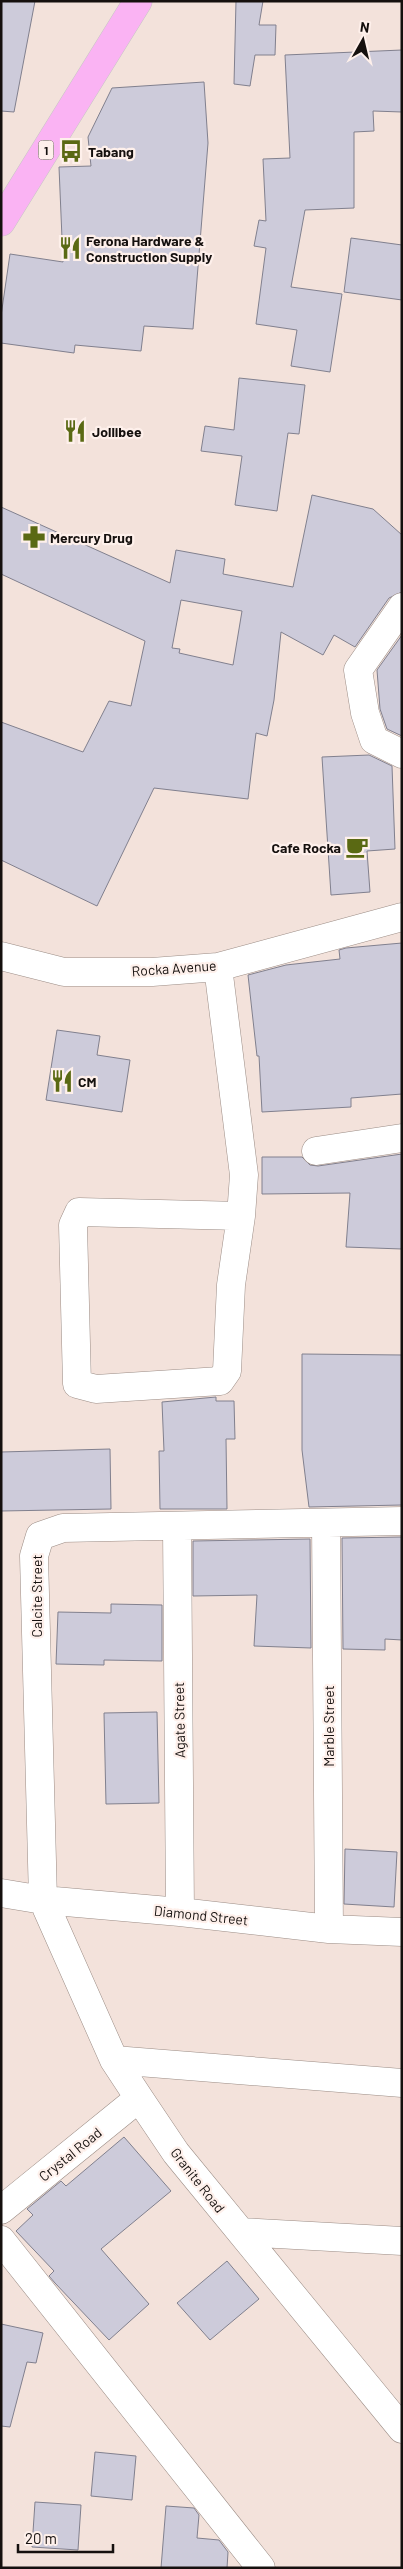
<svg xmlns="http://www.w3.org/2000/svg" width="403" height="2569" viewBox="0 0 403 2569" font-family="Barlow,sans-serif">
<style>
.building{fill:#cdcbda;stroke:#81808e;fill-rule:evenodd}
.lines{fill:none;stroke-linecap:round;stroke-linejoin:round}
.street-casing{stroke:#9b8c85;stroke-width:29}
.highway-casing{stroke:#c7c6c5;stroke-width:29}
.street{stroke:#fff;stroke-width:28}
.highway{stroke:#fab3f3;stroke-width:28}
.labels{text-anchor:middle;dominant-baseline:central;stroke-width:4.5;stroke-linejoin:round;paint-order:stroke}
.shield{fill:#fef0eb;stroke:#5b5350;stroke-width:1}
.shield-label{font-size:12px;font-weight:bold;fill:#15100e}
.poi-label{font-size:14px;font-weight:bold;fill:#15100e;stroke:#fef0eb;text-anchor:start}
.street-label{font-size:14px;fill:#15100e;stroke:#fef0eb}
</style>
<rect width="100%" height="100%" fill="#f3e2db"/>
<path class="building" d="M1,1H35L14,112L1,111Z
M236,1H263L259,25H276L275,55H255L250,86L234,84Z
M402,50V112L373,111L374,131L354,132V208L305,210L291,287L342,294L330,372L291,366L297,330L256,324L266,248L254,246L259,220L266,221L263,159L290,158L285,55Z
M204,82L208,143L193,329L144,326L141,351L75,345L74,353L1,343V316L10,254L63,262L59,167L91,166L88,137L112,88Z
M351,238L402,245V300L344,292Z
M239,378L305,385L299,434L288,433L277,511L235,505L242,456L201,451L205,426L234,430Z
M312,495L373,509L402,535V592L389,598L355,647L334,635L323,655L281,632L274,700L267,736L256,733L248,799L154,788L97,906L1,860V722L83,752L109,701L131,706L145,641L1,574V507L170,583L176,550L225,559L223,574L293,587ZM181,600L242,611L233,665L179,653L180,649L172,648Z
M402,635V736L387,729L380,709L377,670Z
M369,755L392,766L395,849L367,851L370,892L331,895L322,757Z
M402,943V1094L351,1098V1107L262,1112L259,1056H257L248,975L286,965L340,959L339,950L346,948Z
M57,1030L100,1036L97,1055L130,1060L122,1112L46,1100Z
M402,1154V1249L346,1247L350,1193L262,1194V1157H302L310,1165L318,1166Z
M302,1354L402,1355V1505L309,1507L302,1450Z
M216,1397V1401H234L235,1439H226L227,1509H160L159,1451H164L162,1402Z
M110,1449L111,1509L1,1511V1452Z
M402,1537V1640L385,1639V1650L343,1649L342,1538Z
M310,1539L311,1648L254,1646L257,1595L193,1596V1541Z
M111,1604L162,1605V1661L104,1660V1665L56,1664L58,1612L111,1613Z
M157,1712L159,1803L106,1804L104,1713Z
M345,1849L397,1852L394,1907L344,1904Z
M124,2137L171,2191L101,2249L149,2304L109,2340L55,2283L49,2276L54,2271L16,2231L33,2215L27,2209L61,2181L66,2186Z
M227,2261L259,2299L210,2340L177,2303Z
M1,2324L43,2333L36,2363L27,2362L10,2427L1,2426Z
M95,2452L136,2456L132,2500L91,2496Z
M35,2502L81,2505L78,2550L32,2547Z
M166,2506L194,2508L199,2515L197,2538L219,2540L228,2552L227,2568H161Z"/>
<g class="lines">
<defs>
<path id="street" d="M402,607L358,670L365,713L374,740L402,754
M1,956L64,972H152L218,967L402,917
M218,967L244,1175L241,1216L231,1285L227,1371L220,1381L96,1389L77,1384L73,1225L79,1212L241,1216
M316,1151L402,1138
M402,1521L63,1528L40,1536L34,1556L43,1900L114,2060L139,2098L176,2153L402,2429
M326,1523L329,1929
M177,1527L180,1912
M1,1893L43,1900L180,1912L329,1929L402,1932
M114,2060L402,2083
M1,2210L139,2098
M241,2232L402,2241
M1,2240L261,2568"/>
<path id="highway" d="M1,222L138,1"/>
</defs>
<use href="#street" class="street-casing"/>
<use href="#highway" class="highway-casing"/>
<use href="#street" class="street"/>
<use href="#highway" class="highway"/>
</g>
<defs>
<symbol id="bus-bare" viewBox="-9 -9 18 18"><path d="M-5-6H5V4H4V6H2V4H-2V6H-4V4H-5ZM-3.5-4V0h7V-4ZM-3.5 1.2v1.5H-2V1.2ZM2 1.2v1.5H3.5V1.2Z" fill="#5a6913" stroke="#fef0eb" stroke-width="2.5" paint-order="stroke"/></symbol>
<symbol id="restaurant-bare" viewBox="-9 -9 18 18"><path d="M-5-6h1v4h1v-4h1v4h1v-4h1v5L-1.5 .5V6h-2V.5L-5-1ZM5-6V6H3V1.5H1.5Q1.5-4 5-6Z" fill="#5a6913" stroke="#fef0eb" stroke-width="2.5" paint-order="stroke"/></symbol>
<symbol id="pharmacy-bare" viewBox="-9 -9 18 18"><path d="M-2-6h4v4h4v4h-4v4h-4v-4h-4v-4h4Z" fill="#5a6913" stroke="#fef0eb" stroke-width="2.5" paint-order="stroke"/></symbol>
<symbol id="cafe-bare" viewBox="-9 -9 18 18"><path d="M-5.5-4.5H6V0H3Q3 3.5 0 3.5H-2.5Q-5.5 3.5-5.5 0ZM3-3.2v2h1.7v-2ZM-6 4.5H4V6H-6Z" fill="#5a6913" stroke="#fef0eb" stroke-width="2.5" paint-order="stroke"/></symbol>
</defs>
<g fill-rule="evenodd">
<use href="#bus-bare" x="55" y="135" width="32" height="32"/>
<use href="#restaurant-bare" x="54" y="232" width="32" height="32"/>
<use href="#restaurant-bare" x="59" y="415" width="32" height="32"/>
<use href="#pharmacy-bare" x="18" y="521" width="32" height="32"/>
<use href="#cafe-bare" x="341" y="831" width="32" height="32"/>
<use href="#restaurant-bare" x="46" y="1065" width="32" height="32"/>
</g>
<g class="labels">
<rect class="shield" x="38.5" y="140.5" width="15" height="19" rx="4"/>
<g class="shield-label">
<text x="46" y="150">1</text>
</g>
<g class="poi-label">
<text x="88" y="151">Tabang</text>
<text x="86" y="240">Ferona Hardware &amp;<tspan x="86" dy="16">Construction Supply</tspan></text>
<text x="92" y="431">Jollibee</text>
<text x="50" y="537">Mercury Drug</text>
<text x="341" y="847" text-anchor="end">Cafe Rocka</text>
<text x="78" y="1081">CM</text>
</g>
<g class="street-label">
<text transform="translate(174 968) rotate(-4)">Rocka Avenue</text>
<text transform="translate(36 1596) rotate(-90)">Calcite Street</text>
<text transform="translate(179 1720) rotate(-91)">Agate Street</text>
<text transform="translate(328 1726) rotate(-90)">Marble Street</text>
<text transform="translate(201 1915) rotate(6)">Diamond Street</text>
<text transform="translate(70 2154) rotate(-39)">Crystal Road</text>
<text transform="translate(198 2180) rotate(52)">Granite Road</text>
</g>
</g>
<rect width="403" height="2569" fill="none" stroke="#15100e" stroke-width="5"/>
<g transform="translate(363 40) rotate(8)" stroke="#fef0eb" stroke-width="4" paint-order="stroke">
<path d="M0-4L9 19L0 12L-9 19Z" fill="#15100e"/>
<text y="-8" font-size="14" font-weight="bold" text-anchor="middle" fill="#15100e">N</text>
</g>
<path d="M18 2544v8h95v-8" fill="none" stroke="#15100e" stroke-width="2.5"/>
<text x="25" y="2544" font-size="15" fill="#15100e" stroke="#fef0eb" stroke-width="4" paint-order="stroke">20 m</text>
</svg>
